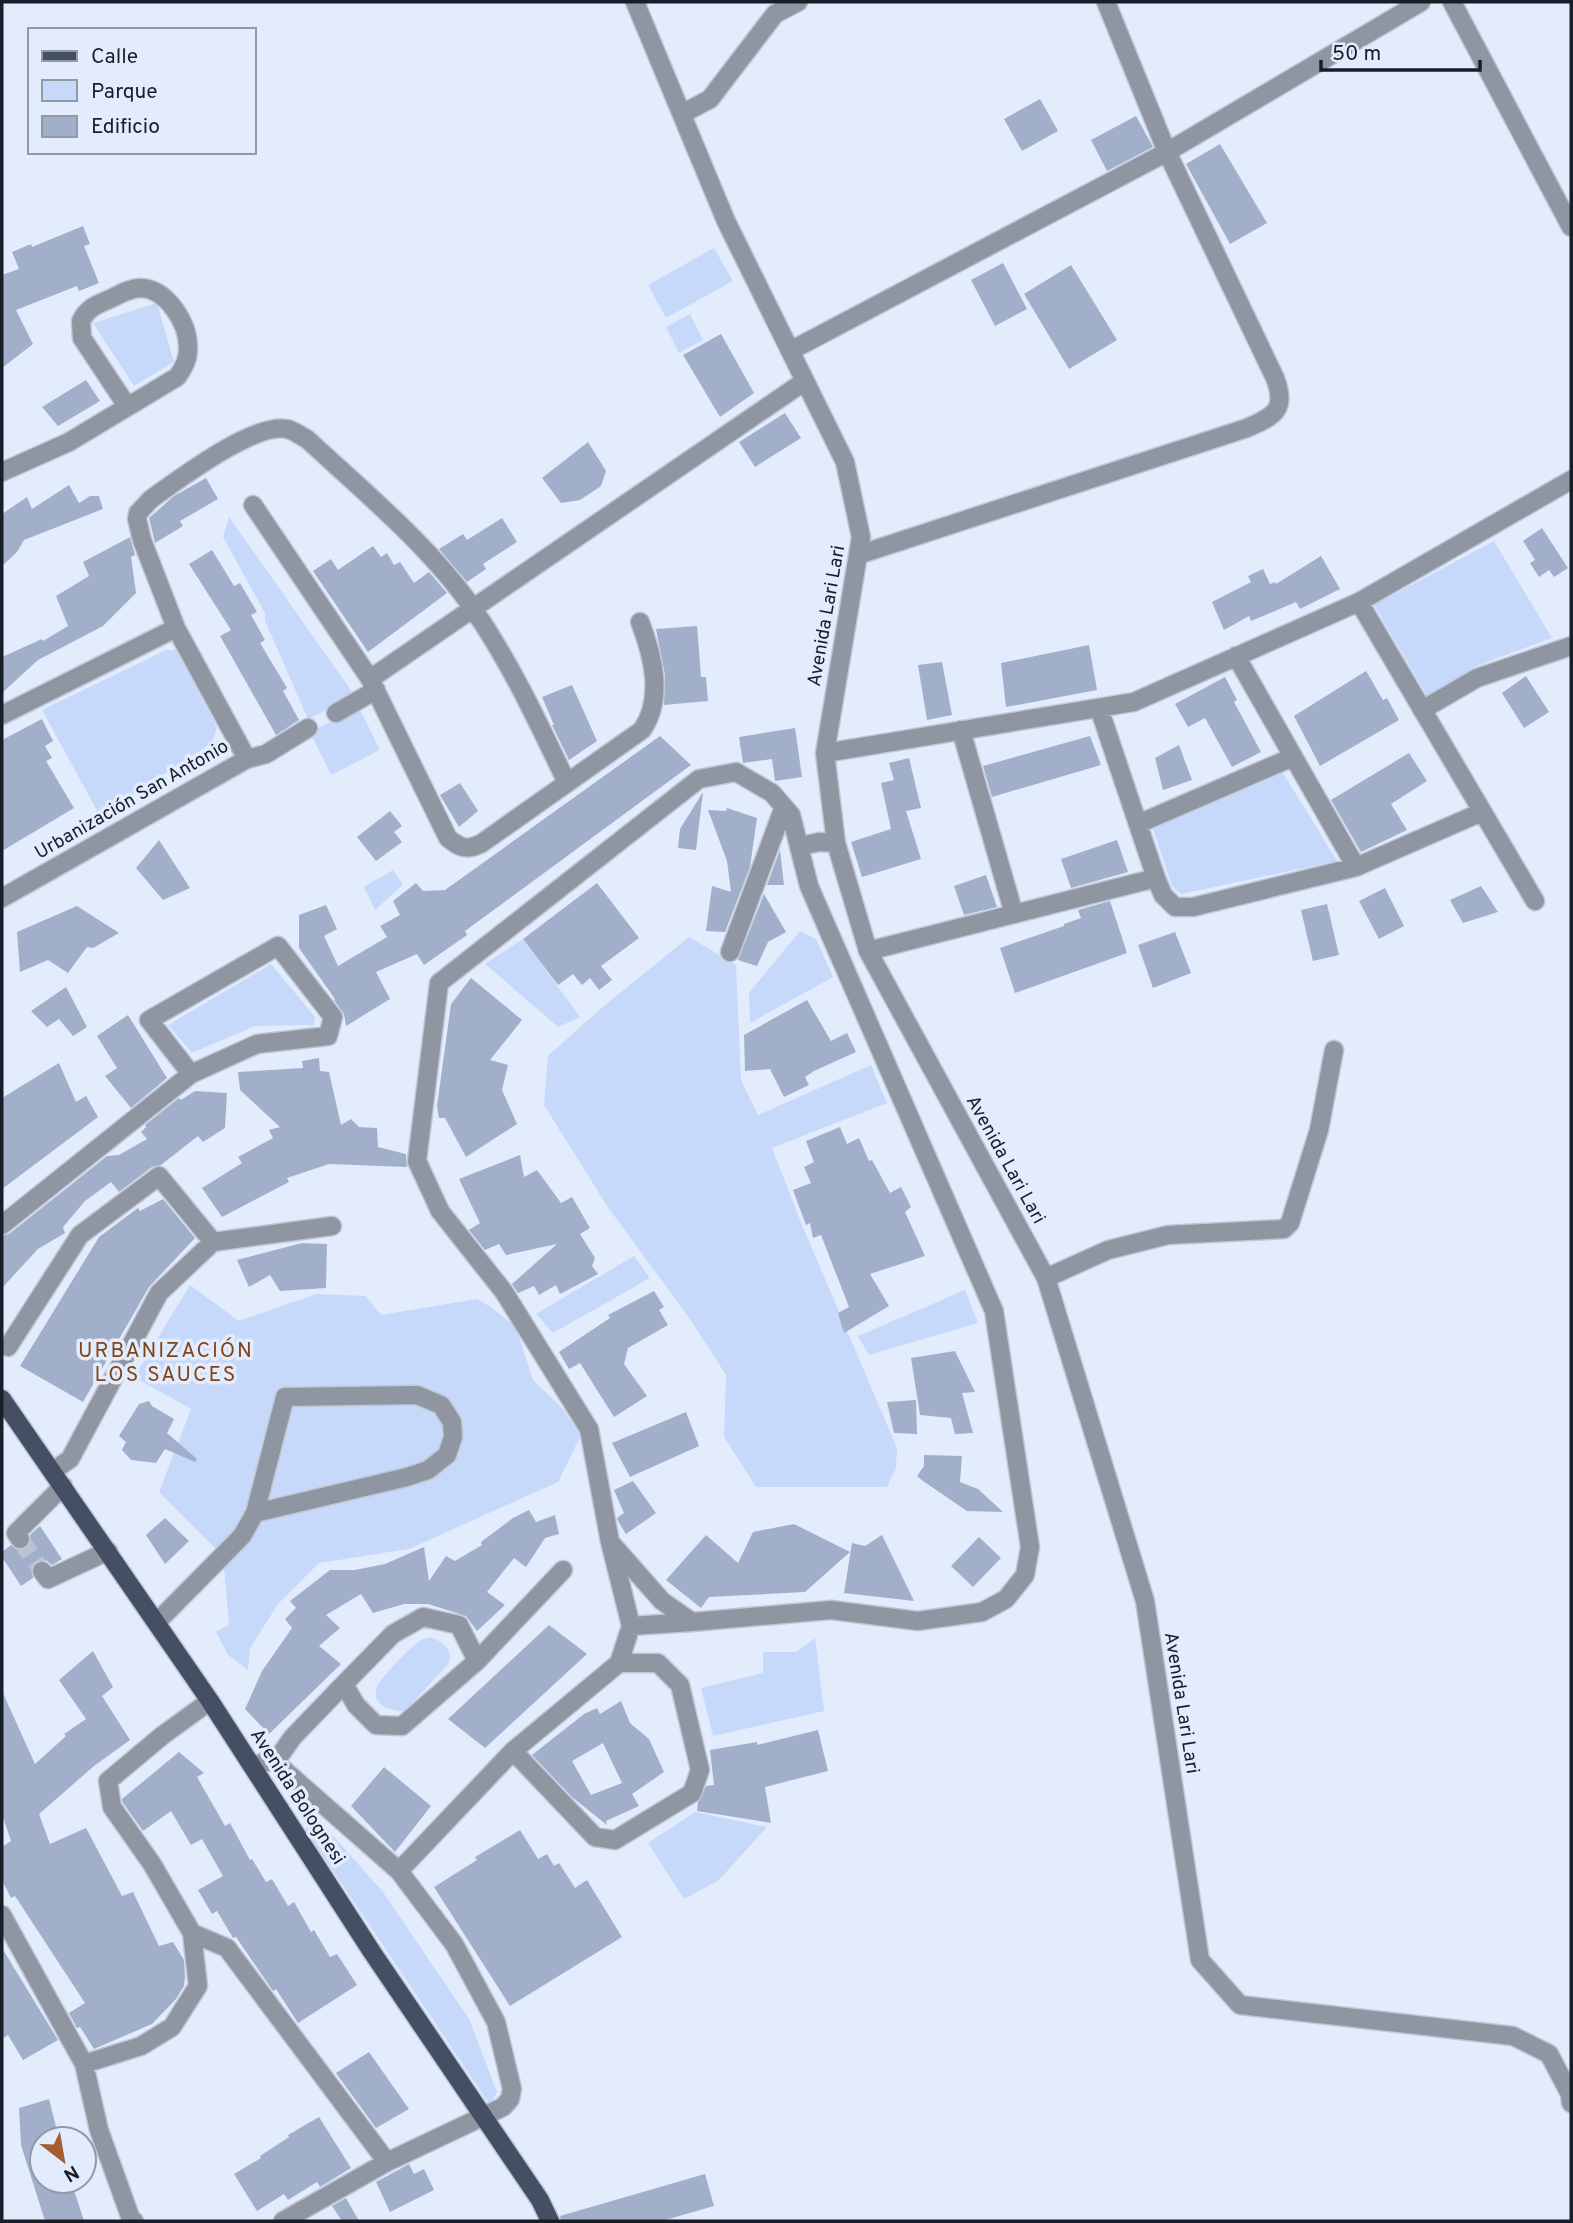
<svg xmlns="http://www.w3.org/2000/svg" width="1573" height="2223" viewBox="0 0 1573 2223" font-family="Overpass,sans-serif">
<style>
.green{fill:#c6d9fb}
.building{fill:#a1afca;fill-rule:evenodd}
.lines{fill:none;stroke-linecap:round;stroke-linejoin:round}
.minor-tunnel{stroke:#bac3d2;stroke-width:18;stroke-dasharray:18 9;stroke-linecap:butt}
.minor-casing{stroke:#bec7d6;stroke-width:21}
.major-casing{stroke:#bec7d6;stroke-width:21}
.minor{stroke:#8f95a1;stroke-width:18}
.major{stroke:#444f63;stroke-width:18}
.labels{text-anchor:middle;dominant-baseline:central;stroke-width:7;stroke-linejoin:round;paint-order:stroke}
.street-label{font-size:19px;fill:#181e27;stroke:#e3ecfd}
.neighbourhood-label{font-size:21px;letter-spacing:2px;fill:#804419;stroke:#e3ecfd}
</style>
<rect width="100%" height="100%" fill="#e3ecfd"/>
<path class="green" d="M714,248L733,281L666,318L648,285Z
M157,303L174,362L134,386L93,323Z
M690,314L703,340L679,353L666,327Z
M229,517L355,696L308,719L265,621V613L223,537Z
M1494,541L1552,638L1479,665L1427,696L1374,605Z
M166,650H176L217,727L212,743L100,816L42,710Z
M359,707L380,750L331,775L310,732Z
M1283,773L1337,861L1181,894L1172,886L1153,829Z
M393,870L403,885L375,910L364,887Z
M800,931L816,939L833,977L750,1023L749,993Z
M689,937L736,965L741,1080L758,1115L871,1065L887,1103L772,1148L802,1225L897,1448L896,1468L887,1487H756L724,1437L726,1375L690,1319L607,1206L544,1105L548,1056L599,1010Z
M523,939L580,1017L558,1027L485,964Z
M271,964L315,1017L314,1025L255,1026L192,1053L168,1025Z
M634,1256L650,1278L553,1333L536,1314Z
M190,1285L239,1321L316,1294L366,1296L381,1315L477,1299L489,1306L516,1327L533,1380L562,1408L581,1435L558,1482L409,1549L319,1563L278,1604L250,1648L248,1670L228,1655L216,1632L229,1624L223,1556L159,1492L191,1409L134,1377Z
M965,1290L978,1323L869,1355L858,1336Z
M430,1637C442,1641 453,1649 449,1663L405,1711C392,1712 370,1706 377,1687C379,1679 412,1646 419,1641C423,1639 427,1638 430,1637Z
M815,1638L824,1711L713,1736L701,1688L763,1673V1652H796Z
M695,1812L767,1827L719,1880L684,1899L648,1843Z
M319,1820L383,1892L469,2019L497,2092L490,2105L305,1829Z"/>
<path class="building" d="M1040,99L1058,131L1022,151L1004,119Z
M1136,116L1153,147L1107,171L1091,140Z
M1220,144L1267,223L1230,244L1186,164Z
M83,226L90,244L84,246L99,283L79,291L77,286L16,310L33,344L2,368V275L19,269L12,252L31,244L32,247Z
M1003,263L1027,309L995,326L971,280Z
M1071,265L1117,340L1069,369L1024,294Z
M721,334L754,393L720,417L683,355Z
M86,380L100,401L58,426L42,407Z
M785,413L801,438L755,467L739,442Z
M588,442L606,471L601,486L580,500L561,503L542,478Z
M206,478L218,499L180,521L183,526L155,543L149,518L174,496Z
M69,485L79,503L90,496H99L103,509L24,540L17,552L2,566V514L27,497L32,509Z
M502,518L517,542L483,564L486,569L467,582L439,549L463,534L467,540Z
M1542,528L1568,568L1554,577L1549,570L1539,577L1530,563L1535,560L1523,541Z
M130,537L135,555L131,557L136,593L103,626L38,660L2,693V657L42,639L43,641L68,626L56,596L89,576L83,562Z
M373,546L381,557L387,553L394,565L400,562L414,583L429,572L447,593L368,652L313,571L331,559L338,570Z
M212,550L234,586L240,583L257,612L251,615L265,640L260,643L287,688L283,691L299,720L276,735L220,636L231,630L189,564Z
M1321,556L1340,589L1300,609L1296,602L1251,621L1249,616L1224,630L1212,602L1251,582L1248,576L1263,569L1270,584L1275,582L1276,584Z
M697,626L701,677H706L708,701L664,705L665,675L656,629Z
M1089,645L1097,690L1006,707L1001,663Z
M942,662L952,715L927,720L918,665Z
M1366,671L1383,700L1387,698L1399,720L1320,766L1294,716Z
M1526,676L1549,712L1524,728L1502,693Z
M1225,677L1237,700L1234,702L1261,752L1232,767L1205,718L1188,727L1175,704Z
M572,685L597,741L569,760L552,725H554L542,697Z
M42,719L53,741L45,746L52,758L46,761L74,808L2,851V740Z
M795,728L802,777L775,781L772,759L743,763L739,737Z
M660,736L691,765L465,931L467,935L424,965L417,954L376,972L390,999L346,1026L344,1014L334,1000L335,999L299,948V915L326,905L337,929L324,936L338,966L387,937L380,926L400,915L393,901L416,883L423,891L445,890Z
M1090,736L1101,765L992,797L983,766Z
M1179,745L1192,780L1163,790L1155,758Z
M1409,753L1427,781L1391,804L1407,830L1361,852L1331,800Z
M909,758L921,808L906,811L921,859L862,877L851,842L891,829L881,783L894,780L889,763Z
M460,783L478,811L459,827L440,795Z
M703,792L696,850L678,848L680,829Z
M727,808L757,818L750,867L725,932L706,931L712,886L731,892L727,861L708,810L726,811Z
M390,811L402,826L394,832L402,842L376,861L357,837Z
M159,840L190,888L163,900L136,868Z
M1117,840L1128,872L1071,888L1061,859Z
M780,850L784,885H767Z
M986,875L997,907L964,915L954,886Z
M597,883L639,938L601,966L612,980L599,990L590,978L582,985L573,974L558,985L523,939Z
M1481,886L1498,912L1463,923L1450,900Z
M1385,888L1404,926L1379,939L1359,901Z
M764,894L786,932L768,942L757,966L738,960Z
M1110,901L1127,953L1015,993L1000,948L1064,926V924L1081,918L1078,910Z
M1327,904L1339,955L1313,961L1301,910Z
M77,906L119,933L93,948L87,947L68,973L48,960L20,972L17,932Z
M1175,932L1191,973L1153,988L1138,945Z
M471,978L522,1020L490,1060L508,1065L502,1090L517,1124L466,1157L445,1118H439L437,1106L451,1004Z
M66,987L87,1027L73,1036L59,1019L47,1027L31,1011Z
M807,1000L831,1041L847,1033L856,1052L814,1071L805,1077L809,1085L784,1097L770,1069L745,1071L744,1035Z
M128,1015L167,1078L131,1108L105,1076L117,1068L97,1036Z
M319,1058L320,1071L329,1072L341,1125L351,1119L359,1127L377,1128L378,1147L406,1154L407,1167L329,1164L287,1178L289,1182L222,1217L202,1188L242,1163L238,1157L273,1138L269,1130L280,1127L240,1090L238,1072L303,1068L302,1061Z
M59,1063L76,1102L86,1096L98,1117L2,1189V1098Z
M195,1091L227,1093L225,1128L203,1142L198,1136L161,1165L152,1167L119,1192L111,1182L85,1201L63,1227L65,1233L38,1249L2,1288V1236L9,1234L107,1156L119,1155L147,1139L141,1132L146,1127L145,1125L179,1098L181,1100Z
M840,1127L847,1144L859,1138L869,1161L872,1160L890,1193L901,1187L911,1207L905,1212L925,1256L870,1274L889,1306L844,1333L838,1313L849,1307L821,1235L813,1238L810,1223L806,1225L793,1190L811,1183L804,1167L814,1162L806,1141Z
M520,1155L524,1177L537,1170L561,1203L572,1197L590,1228L580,1234L595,1258L592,1266L598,1274L560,1294L556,1285L539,1295L534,1286L518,1293L512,1284L557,1244L506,1255L499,1244L485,1250L469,1230L480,1223L459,1179Z
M163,1199L195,1238L149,1287L83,1402L20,1366L99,1237L138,1208L140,1211Z
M302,1243L327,1244L326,1288L280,1291L270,1275L249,1287L237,1260Z
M654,1291L664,1307L659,1310L668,1325L628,1348L624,1364L647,1396L614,1417L580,1363L569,1369L559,1352L610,1318L608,1315Z
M955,1351L975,1392L962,1393L973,1433L955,1434L951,1418L920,1415L911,1358Z
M916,1400L917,1434L894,1433L887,1402Z
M149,1401L152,1406L174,1419L167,1433L197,1459L195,1462L165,1449L156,1463L131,1460L122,1450L126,1442L119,1436L139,1404Z
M686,1412L699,1446L630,1477L612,1443Z
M924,1455L962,1456L960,1482L978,1489L1003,1512L967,1511L923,1481L917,1476L924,1466Z
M633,1481L656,1513L626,1534L618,1521L617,1518L624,1513L614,1490Z
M529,1510L536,1522L555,1515L559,1534L545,1538L526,1567L514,1558L487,1592L505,1605L477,1631L466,1616L428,1604H404L373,1613L361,1594L326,1615L340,1628L319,1646L341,1664L269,1734L245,1709L262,1671L292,1628L285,1619L296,1608L290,1601L330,1570H355L385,1564L424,1547L429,1581L446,1556L455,1561L482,1545L481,1542L513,1518Z
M165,1518L189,1541L165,1564L146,1535Z
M794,1524L850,1552L805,1592L709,1597L701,1608L666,1580L706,1535L738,1563L753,1532Z
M40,1526L62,1559L52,1565L46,1560L36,1562L31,1567L33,1578L21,1586L2,1557V1552L11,1545L16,1549H26L30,1543V1535Z
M882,1535L914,1601L844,1593L852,1543L865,1546Z
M979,1537L1001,1558L973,1587L951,1566Z
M549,1625L587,1654L485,1748L448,1719Z
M93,1651L113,1687L102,1696L130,1740L94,1766L39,1814L50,1844L86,1828L122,1896L133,1892L159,1946L173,1942L184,1960L185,1976L184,1986L176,1999L152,2024L94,2049L80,2027L77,2028L69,2013L85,2003L15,1896L11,1898L2,1880V1847L11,1841L2,1814V1691L35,1764L66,1736L64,1734L86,1719L59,1680Z
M621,1701L630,1723L649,1739L664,1772L632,1794L639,1806L606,1821L607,1825L572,1797L532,1755L584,1714L597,1708L600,1714ZM603,1743L622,1783L591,1795L572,1761Z
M818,1730L828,1771L765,1787L771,1823L697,1811L698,1802L706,1786L714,1785L710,1750L757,1742V1745Z
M179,1752L204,1773L197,1777L225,1826L230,1823L250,1860L252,1859L266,1882L272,1879L288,1906L294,1902L311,1932L314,1930L330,1957L337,1954L357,1985L298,2023L276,1989L273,1991L236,1937L233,1938L217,1911L212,1914L198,1890L223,1876L202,1839L191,1845L171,1811L143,1831L123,1803L122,1799Z
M384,1767L431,1806L395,1852L351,1806Z
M520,1830L538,1859L547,1854L554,1866L559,1863L575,1888L587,1880L622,1937L510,2006L434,1887L477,1860L475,1857Z
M2,1948L58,2040L23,2060L8,2035L2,2039Z
M369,2052L409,2109L376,2128L336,2073Z
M49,2099L59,2139H42V2181H71L84,2221H45L21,2145L19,2108Z
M319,2117L351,2168L320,2187L317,2182L288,2200L284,2194L257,2211L234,2174L261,2158L260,2156L289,2137L288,2135Z
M409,2164L414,2174L424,2169L434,2190L390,2212L376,2182Z
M705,2174L714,2206L662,2221H561L560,2216Z
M346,2198L359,2221H342L332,2206Z"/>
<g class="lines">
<path class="minor-tunnel" d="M20,1539L42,1571"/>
<defs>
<path id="minor" d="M635,2L726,221L845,462L861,537L825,753L836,843L868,951L1046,1278L1145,1601L1200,1960L1240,2005L1513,2036L1549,2054L1570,2094L1571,2103
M1452,2L1571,227
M682,114L710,99L775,14L798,2
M790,351L1167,152L1421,2
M2,472L69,442L177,377C184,368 189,359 188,347C188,323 167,289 141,288C130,288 120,294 110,299C98,304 87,308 81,321L82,338L127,406
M253,505L370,679L448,838C460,848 467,851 482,843L642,730C664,698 653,656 640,622
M858,555L1247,428C1275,416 1287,409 1275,378L1167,152L1106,2
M1359,602L1535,901
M1236,656L1356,867
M370,679L805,381
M1099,708L1156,878L1163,895L1175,907H1193L1356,867L1482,812
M1422,710L1477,678L1571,646
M336,713L376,690
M2,715L176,628
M961,730L1014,914
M825,753L1134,702L1359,602L1571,480
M247,759L176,628L142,540L137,519L138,513L151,499C178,480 254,422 287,429C293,430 301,436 307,439C363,491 430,546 474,610C511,664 539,724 567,783
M736,772L772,793L791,815L809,886L994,1311L1030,1547L1025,1575L1006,1599L982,1612L918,1621L831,1610L692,1622L662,1601L610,1542L589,1429L504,1292L440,1211L417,1161L439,983L699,779Z
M1138,824L1293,757
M801,846L819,842L836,843
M2,898L247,759L266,754L308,728
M868,951L1156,878
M730,952L784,807
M2,1225L191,1074L257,1044L328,1036L333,1017L278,946L149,1020L191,1074
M1046,1278L1108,1250L1168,1235L1284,1229L1290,1223L1319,1130L1334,1050
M8,1347L80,1235L159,1176L213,1242
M53,1471L70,1459L159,1293L213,1242L332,1226
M20,1539L16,1533L63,1486
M611,1546L631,1626L692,1622
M42,1571L48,1579L108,1551
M157,1622L242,1536L255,1513L285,1397L417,1395L441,1405L452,1422L453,1437L447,1455L428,1470L407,1477L255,1513
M477,1661L459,1625L423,1617L393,1634L344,1684L356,1705L376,1725L402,1726L477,1661L563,1570
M513,1751L595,1837L615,1840L692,1793L700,1770L680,1685L658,1663H619
M275,1762L293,1737L344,1684
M253,1767L264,1762H275L399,1871L454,1944L496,2022L512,2089L510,2099L503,2107L387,2162L283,2221
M399,1871L513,1751L619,1663L631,1626
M2,1915L84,2064L99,2130L131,2219L134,2221
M192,1933L227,1948L387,2162
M84,2064L141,2046L172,2027L198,1986L192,1933L152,1864L112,1807L108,1781L163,1735L210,1701"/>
<path id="major" d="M2,1399L210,1701L372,1952L540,2200L550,2221"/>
</defs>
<use href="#minor" class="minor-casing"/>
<use href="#major" class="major-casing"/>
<use href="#minor" class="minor"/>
<use href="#major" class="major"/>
</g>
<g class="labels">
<g class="street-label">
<text transform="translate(827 616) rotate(-80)">Avenida Lari Lari</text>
<text transform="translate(132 800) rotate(-30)">Urbanización San Antonio</text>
<text transform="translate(1005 1160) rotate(61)">Avenida Lari Lari</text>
<text transform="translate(1181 1703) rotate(81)">Avenida Lari Lari</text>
<text transform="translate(297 1797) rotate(57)">Avenida Bolognesi</text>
</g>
<g class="neighbourhood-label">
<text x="166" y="1351">URBANIZACIÓN<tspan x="166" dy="24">LOS SAUCES</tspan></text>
</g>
</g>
<rect width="1573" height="2223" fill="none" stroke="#181e27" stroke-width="7"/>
<rect x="28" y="28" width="228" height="126" fill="#e3ecfd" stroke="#929aa7" stroke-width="2"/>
<rect x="42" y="51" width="35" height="10" fill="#444f63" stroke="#929aa7" stroke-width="2"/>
<text x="91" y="63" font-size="21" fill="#181e27">Calle</text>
<rect x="42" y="80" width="35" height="21" fill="#c6d9fb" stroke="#929aa7" stroke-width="2"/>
<text x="91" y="98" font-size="21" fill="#181e27">Parque</text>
<rect x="42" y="116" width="35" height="21" fill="#a1afca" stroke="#929aa7" stroke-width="2"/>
<text x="91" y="133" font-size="21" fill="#181e27">Edificio</text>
<g transform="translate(63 2160) rotate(149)"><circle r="33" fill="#e3ecfd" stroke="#929aa7" stroke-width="2"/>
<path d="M0-5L12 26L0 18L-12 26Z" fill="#a35e31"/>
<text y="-10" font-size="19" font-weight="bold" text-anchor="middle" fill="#181e27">N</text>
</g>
<path d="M1321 60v10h159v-10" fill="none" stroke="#181e27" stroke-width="3.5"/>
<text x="1332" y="60" font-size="21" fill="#181e27" stroke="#e3ecfd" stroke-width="5" paint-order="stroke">50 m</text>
</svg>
